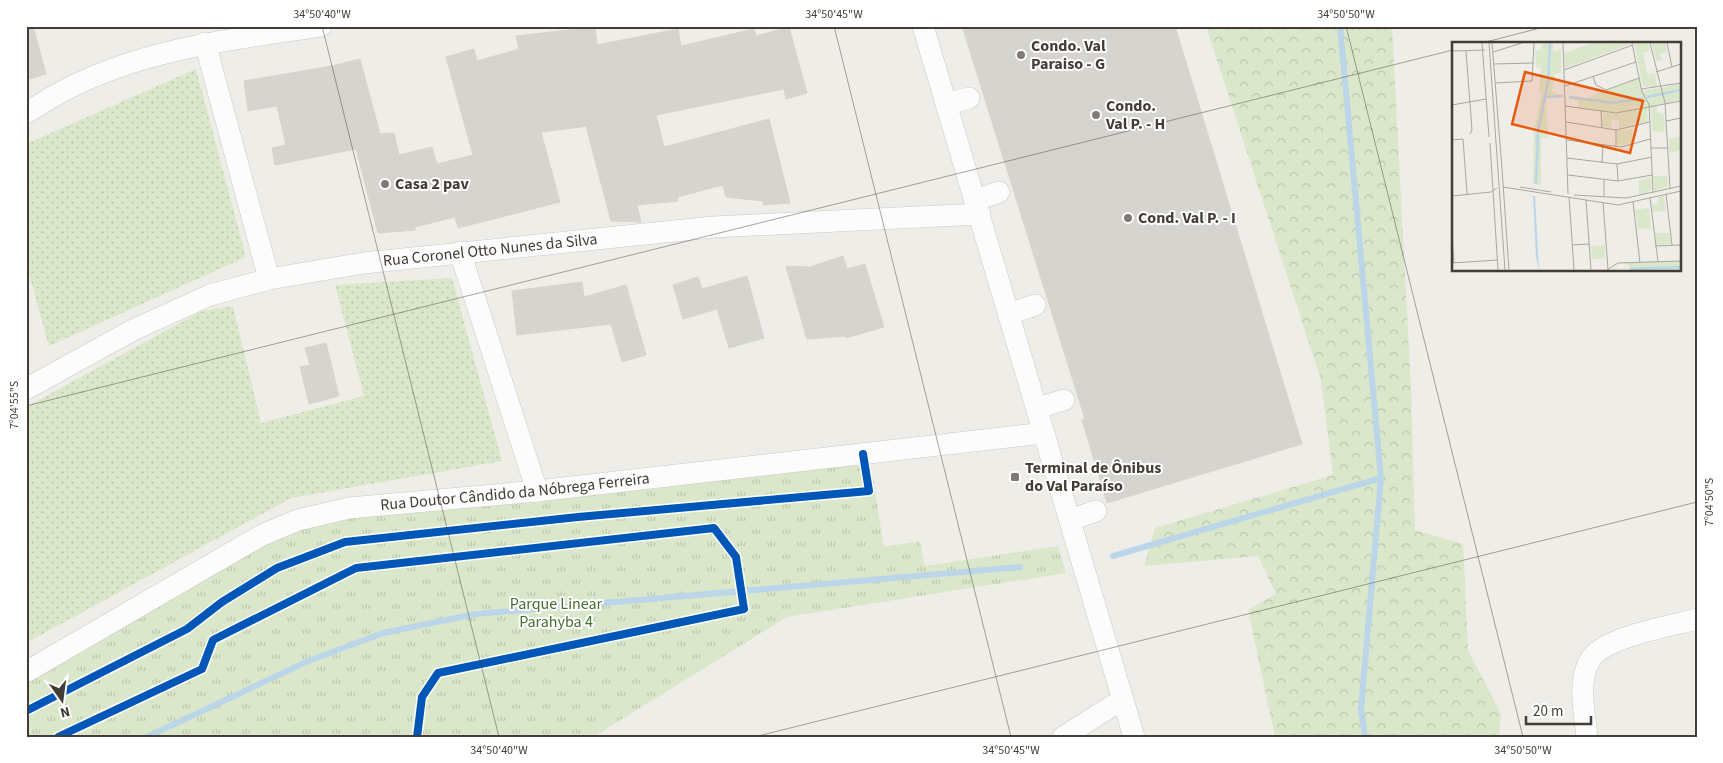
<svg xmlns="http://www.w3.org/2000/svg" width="1723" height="763" viewBox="0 0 1723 763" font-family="'Source Sans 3',sans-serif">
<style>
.grass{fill:url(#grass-dots)}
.forest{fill:url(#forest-crowns)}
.park{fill:url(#park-tufts)}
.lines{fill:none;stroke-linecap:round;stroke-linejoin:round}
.stream{stroke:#bcd6e9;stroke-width:6}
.building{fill:#d6d4cf;stroke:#d6d4ce}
.street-casing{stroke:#cac9c4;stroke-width:22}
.street{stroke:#fcfcfc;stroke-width:21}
.cycleway-casing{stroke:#fff;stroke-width:11}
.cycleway{stroke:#0057b8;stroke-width:8}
.ticks{fill:none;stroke:#433e35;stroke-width:1;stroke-opacity:0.45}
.poi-dot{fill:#7f7b74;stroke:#fff;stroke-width:2}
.labels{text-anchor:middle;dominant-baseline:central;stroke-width:4;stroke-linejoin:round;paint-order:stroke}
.poi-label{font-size:16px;font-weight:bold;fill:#433e35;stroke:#fff;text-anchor:start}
.street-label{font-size:16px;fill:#433e35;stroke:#fff}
.park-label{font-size:16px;fill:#456f2e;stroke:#fff}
.inset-river{fill:none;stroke:#bcd6e9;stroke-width:2.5}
.inset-road{fill:none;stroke:#aaa7a0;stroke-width:1}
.view{fill:#e8590c;fill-opacity:0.15;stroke:#e8590c;stroke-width:2.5}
.inset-edge{fill:none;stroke:#433e35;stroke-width:2.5}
.neatline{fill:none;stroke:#433e35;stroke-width:2}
.ticks-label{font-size:12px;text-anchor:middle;fill:#433e35}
</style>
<defs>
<pattern id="grass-dots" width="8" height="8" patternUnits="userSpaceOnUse" patternTransform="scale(1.25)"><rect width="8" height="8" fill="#dbe7ca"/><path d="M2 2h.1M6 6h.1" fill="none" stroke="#bdc7ae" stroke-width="1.8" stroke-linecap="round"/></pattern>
<pattern id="forest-crowns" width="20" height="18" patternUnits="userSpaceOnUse" patternTransform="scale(1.25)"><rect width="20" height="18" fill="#dbe7ca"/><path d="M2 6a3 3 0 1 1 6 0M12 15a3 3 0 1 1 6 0" fill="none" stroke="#bdc7ae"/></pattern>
<pattern id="park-tufts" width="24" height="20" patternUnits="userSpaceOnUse" patternTransform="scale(1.25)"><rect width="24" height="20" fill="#dbe7ca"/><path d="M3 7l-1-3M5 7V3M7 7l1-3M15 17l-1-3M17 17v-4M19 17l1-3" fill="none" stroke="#bdc7ae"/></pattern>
</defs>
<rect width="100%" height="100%" fill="#eeede8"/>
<path class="grass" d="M196,69L246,257L49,346L26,264V144Z
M452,278L502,461L291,498L26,643V407L202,311L233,306L261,423L364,396L335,285Z"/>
<path class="forest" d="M1206,26H1392L1411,389L1415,530L1463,544L1468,650L1501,714L1499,737H1275L1248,610L1276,594L1258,556L1144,566L1155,528L1333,475L1321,380Z"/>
<path class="park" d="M869,453L884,547L920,541L925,566L1058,546L1066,573L787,617L593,737H26V669L320,513Z"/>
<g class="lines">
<path class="stream" d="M1340,26L1381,478L1361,709L1365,737
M1113,556L1381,478
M147,737L306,662L383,633L476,614L1020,567"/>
</g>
<path class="building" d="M26,26H33L46,74L26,80Z
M962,26H1175L1302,444L1107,503L1082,420L1085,419Z
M595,27L597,45L678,29L681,46L754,29L756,36L789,27L807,93L786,99L784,89L656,115L664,147L769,119L790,203L764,205L763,201L726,197L723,185L677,197L678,201L637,205L641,222L611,221L586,126L581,127L541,132L560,202L458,228L455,217L415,227V230L378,233L356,149L275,165L272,148L286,145L277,106L248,111L244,81L332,66L360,59L380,134L394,133L399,155L432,147L437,164L473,155L446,57L474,49L477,61L519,49L516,36Z
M843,256L847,269L865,264L884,327L846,338L845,336L807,339L786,266L810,267Z
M747,276L764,338L729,348L717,309L683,319L673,285L698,277L702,289Z
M582,282L584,297L626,285L646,355L622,362L611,324L517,335L512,291Z
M326,343L339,396L309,404L300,367L310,365L305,348Z"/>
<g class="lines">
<defs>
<g id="street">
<path d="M923,26L1134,737"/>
<path d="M205,43L269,279"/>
<path d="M947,104L969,98"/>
<path d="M26,113C40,105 54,95 69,88C148,48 235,39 321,26"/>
<path d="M976,200L999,192"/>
<path d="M460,252L537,491"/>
<path d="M1009,314L1035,305"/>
<path id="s1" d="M26,389L133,330L210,295L269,279L364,263L713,227L980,214"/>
<path d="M1037,408L1064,400"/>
<path d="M1070,520L1096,511"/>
<path id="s2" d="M26,672L262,535L298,520L349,508L537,491L1044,433"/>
<path d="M1063,737L1123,699"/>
<path d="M1587,737C1585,714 1577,682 1590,660C1603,637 1671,626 1697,619"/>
</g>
</defs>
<use href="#street" class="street-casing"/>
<use href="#street" class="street"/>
<defs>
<path id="cycleway" d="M26,711L187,629L222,602L277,568L345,542L578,517L869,491L863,454
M58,737L202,669L213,640L356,568L714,528L736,557L744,609L438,673L422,697L417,737"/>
</defs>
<use href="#cycleway" class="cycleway-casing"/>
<use href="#cycleway" class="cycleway"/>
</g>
<path class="ticks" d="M322,26L499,737M834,26L1011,737M1346,26L1523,737M1478,44L1548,26M26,406L1453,50M754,737L1697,502"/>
<g class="poi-dot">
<circle cx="1021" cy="55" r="5"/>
<circle cx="1096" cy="115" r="5"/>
<circle cx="385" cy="184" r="5"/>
<circle cx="1128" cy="218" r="5"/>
<rect x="1010" y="472" width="10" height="10" rx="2.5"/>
</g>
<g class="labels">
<g class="poi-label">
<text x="1031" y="46">Condo. Val<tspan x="1031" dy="18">Paraiso - G</tspan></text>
<text x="1106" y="106">Condo.<tspan x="1106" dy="18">Val P. - H</tspan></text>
<text x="395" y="184">Casa 2 pav</text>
<text x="1138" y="218">Cond. Val P. - I</text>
<text x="1025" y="468">Terminal de Ônibus<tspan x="1025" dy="18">do Val Paraíso</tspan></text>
</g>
<g class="street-label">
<text stroke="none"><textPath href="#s1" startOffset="491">Rua Coronel Otto Nunes da Silva</textPath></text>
<text stroke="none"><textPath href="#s2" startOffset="531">Rua Doutor Cândido da Nóbrega Ferreira</textPath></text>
</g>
<g class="park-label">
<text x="556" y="604">Parque Linear<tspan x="556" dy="18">Parahyba 4</tspan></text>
</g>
</g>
<g transform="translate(1452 42)">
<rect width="229" height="229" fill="#eeede8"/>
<path d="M142,1L179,2L113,26L112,11ZM182,1H196L198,9L191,11L195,32L203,31L205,45L191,44ZM200,1H213L215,10L208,12L210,18L204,19ZM205,63V71L212,72L213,90L200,89L199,64ZM195,65L196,80L167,86V78H160L159,86L151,84V71L166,72ZM180,87L181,101L165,103V89ZM229,94V108L217,111V97ZM201,134H215L216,145L202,149ZM199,135V149L187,153V138ZM212,154L214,169L200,170V163L206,162V155ZM197,166L199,187L186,186L183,168ZM203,191H217L219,202L204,203ZM153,203V216L140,217L139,204Z" fill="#dbe7ca"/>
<path d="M90,1H101V9L109,8V31L103,32L100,49L109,53L107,55L94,56L96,96H89V143L81,142L82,89L90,51L87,49L89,26L84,25L83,9L89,8Z" fill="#dbe7ca"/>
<path d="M187,36L189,49L229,42V58L164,71L126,65V59L114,56H134ZM229,219V228H180L174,221Z" fill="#dbe7ca"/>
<path d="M81,154H83L87,228L84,215Z" fill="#bcd6e9"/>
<path class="inset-river" d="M92,55L111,54M117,55L162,61L191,56M195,55L229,48M84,142L86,90L96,39L98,1M178,227L229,225"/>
<path class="inset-road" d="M30,1L37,95M37,1L53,228M40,1L50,127M111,1L116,152M180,1L190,50L197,62L201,151M198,1L213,61L218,146M215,1L220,25M0,9L33,8M14,9L20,88L18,92M41,10L70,1M42,22L82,21M112,28L181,3M204,30L229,22M141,35L144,43L154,48L187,36M43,41L80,39L82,1M113,44L184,20M189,47L229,41M0,63L34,57M113,64L164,71L229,59M149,68L150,86M214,79L229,76M114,80L164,88L198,80M164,88V105M0,98L11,97L15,152M115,98L169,105L198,97M38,101L46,228M199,106H216M115,116L165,122L200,115M150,121L151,103M165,122L166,139M50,127L57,228M116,133L166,139L200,133M152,138V155M51,145L166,163L229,149M68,145L99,150M214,152L220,203M122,153L174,156L229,144M0,154L39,150L45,146M117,155L122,228M198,156L206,220M134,158L139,228M151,160L156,227M181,160L188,221M0,194L2,221M120,203L137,202M203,204L229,203M0,221L46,218M155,228L166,221L229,219"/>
<path class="view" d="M73,30L191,59L178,111L60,82Z"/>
<rect width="229" height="229" class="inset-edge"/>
</g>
<rect width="1723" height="763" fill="none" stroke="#ffffff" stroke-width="55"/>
<g transform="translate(62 700) rotate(166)" stroke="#ffffff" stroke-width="4" paint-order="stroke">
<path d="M0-4L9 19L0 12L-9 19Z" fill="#433e35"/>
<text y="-8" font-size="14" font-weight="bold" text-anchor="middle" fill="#433e35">N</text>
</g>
<path d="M1526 716v8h65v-8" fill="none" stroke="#433e35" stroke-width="2.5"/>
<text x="1533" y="716" font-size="15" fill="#433e35" stroke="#ffffff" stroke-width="4" paint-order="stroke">20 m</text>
<rect x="28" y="28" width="1668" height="708" class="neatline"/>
<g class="ticks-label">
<text x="322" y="18">34°50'40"W</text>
<text x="834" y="18">34°50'45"W</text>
<text x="1346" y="18">34°50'50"W</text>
<text transform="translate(14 405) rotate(-90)" y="4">7°04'55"S</text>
<text transform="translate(1709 502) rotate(-90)" y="4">7°04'50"S</text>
<text x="499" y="754">34°50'40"W</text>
<text x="1011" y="754">34°50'45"W</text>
<text x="1523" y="754">34°50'50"W</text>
</g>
</svg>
